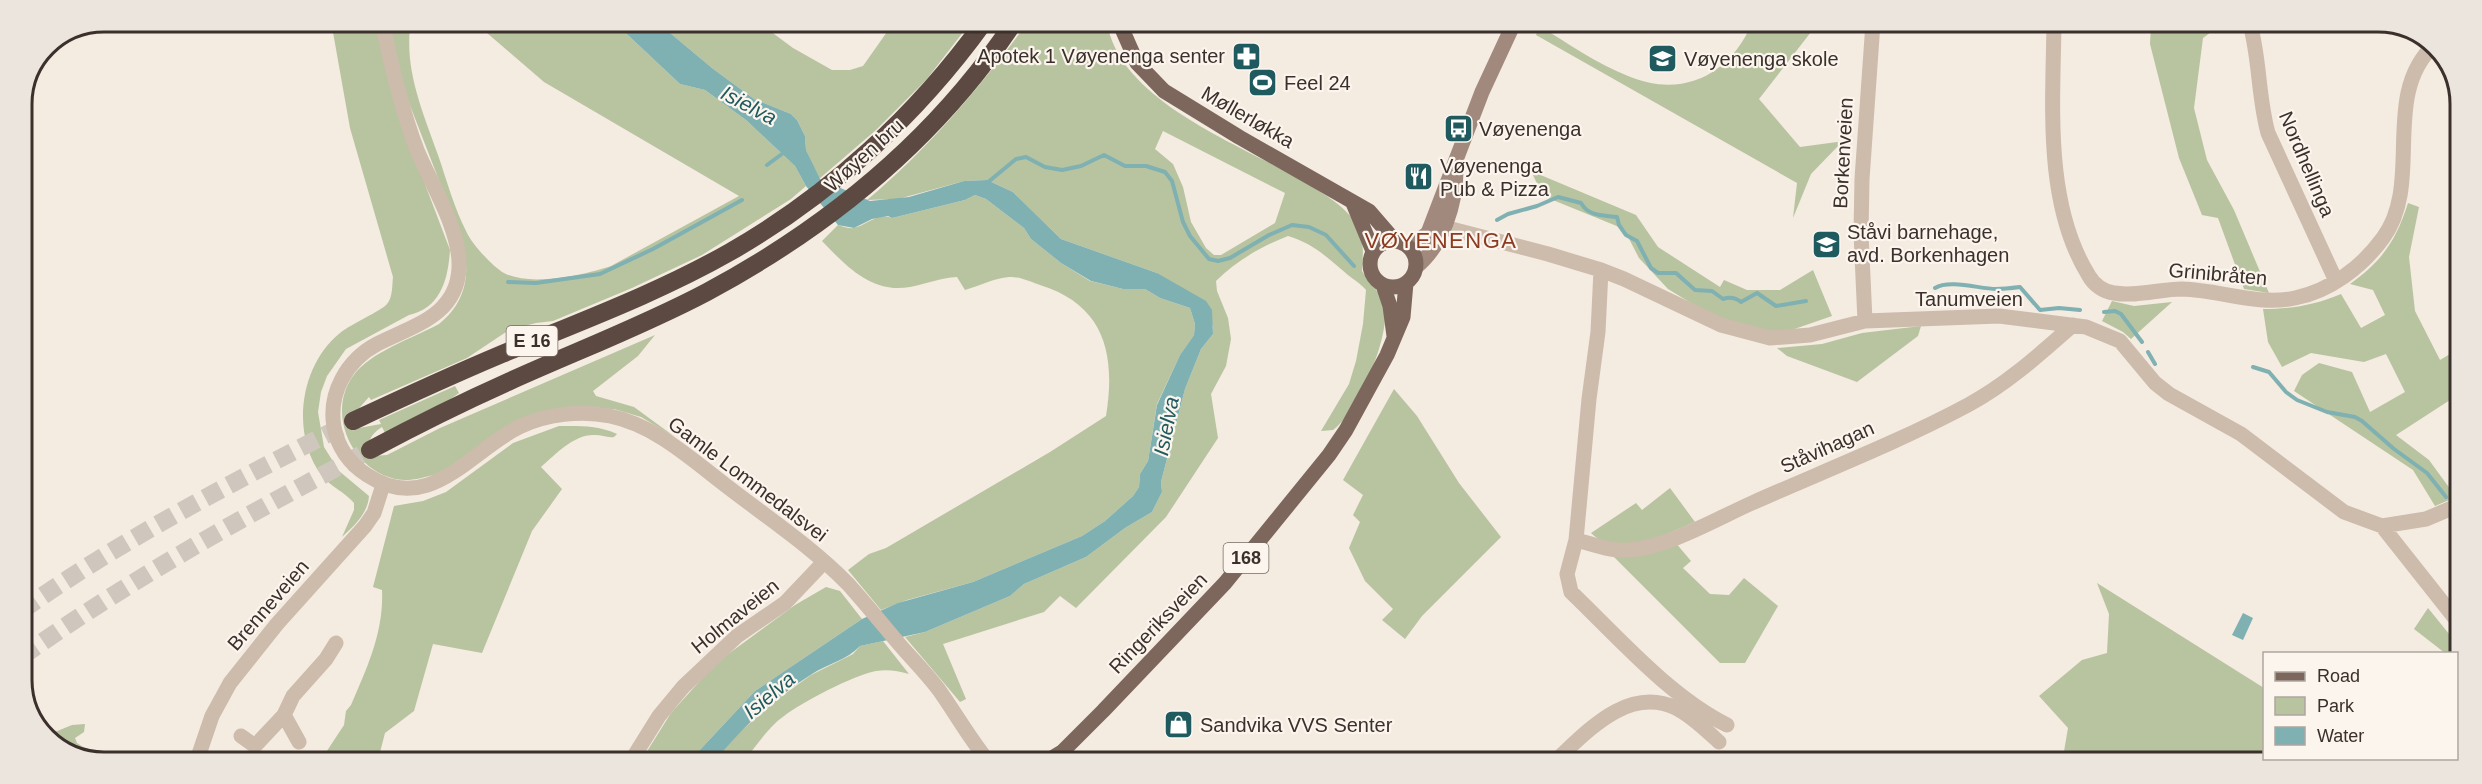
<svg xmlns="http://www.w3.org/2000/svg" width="2482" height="784" viewBox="0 0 2482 784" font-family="Arial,sans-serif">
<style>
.green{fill:#b8c4a0;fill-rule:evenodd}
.water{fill:#7fb0b2}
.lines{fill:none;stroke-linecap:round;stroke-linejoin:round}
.stream{stroke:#7fb0b2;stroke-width:4}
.motorway-tunnel{stroke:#cfc6bd;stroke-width:18;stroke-dasharray:18 9;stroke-linecap:butt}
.minor{stroke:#cdbbac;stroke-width:15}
.tertiary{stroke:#cdbbac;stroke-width:15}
.secondary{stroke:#a18a7d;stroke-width:15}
.primary{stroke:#7d675c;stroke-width:15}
.motorway{stroke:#5c4a42;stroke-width:18}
.labels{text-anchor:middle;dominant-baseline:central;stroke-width:4.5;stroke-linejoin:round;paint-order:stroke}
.shield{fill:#fbf5ee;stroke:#756b66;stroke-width:1.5}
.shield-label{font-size:18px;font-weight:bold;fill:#3b302b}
.poi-label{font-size:20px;fill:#3b302b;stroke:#fbf5ee;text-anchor:start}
.street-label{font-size:20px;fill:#3b302b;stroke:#fbf5ee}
.water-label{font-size:21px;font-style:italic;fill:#1f5a5e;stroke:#fbf5ee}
.quarter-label{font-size:22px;letter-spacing:1.5px;fill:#8c3b22;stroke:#fbf5ee}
.rim{fill:none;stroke:#3b302b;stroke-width:3}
</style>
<rect width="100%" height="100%" fill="#f4ebe1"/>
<path class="green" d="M331,21H377L404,129L450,250C448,279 441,308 409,315L346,349L327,376L321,392L318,412L324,447L339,471L369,496C368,513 354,526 342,537L354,510V503C345,492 331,487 322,476C290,434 300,365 340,333C351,324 381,311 387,304C393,297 392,285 393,277L350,128Z
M389,21H411C403,68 423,112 438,155C447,181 454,208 467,233C472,244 493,267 504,273C530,287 584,275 611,266L739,196L544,82L473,21L614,22L680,84L705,90L746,120L795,166L806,186L791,199L702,255L632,288L553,321L536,323L509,330L467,358L371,400L369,397L353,415L359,428L381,424L379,420L455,386L459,393L448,401L385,433L382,427C370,435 366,442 372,456L387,455L440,428L655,335L638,356L593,391L596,396L634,407L675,437L641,417L614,409L563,408L436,474C422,478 409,482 395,479C352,469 326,414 353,376C370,352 413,338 439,324C468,301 471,270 461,237L404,90Z
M657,22H758L793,48L832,70H850L863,66L894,22H971L926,80L876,130L819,179L806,150L805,136L797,120L791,114L754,99L712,68Z
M1028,22H1107C1119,101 1240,144 1301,180C1319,191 1343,204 1355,222C1365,238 1363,253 1362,271C1369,283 1381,292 1384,305C1392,334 1357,414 1333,430L1321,431L1349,384L1356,361L1363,324L1366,290C1360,283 1354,280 1348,275C1329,259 1313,243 1288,236C1262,246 1236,261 1216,281L1217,291L1228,318L1231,339L1226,366L1211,394L1218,438L1166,517L1076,608L1060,596L1044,612L943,644L966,699L960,702L905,637L925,632L1010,596L1024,584L1086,557L1125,528L1152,512L1162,492L1161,482L1185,389L1201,349L1213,334V326L1157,273L1061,239L1013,192L987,180L964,181L898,199L867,200C929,148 980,87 1028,22ZM1163,131L1285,193L1275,223L1221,255H1214L1206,248L1191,222L1183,187L1173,164L1155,149Z
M1752,23H1818L1759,99L1800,147L1852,140V144L1839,145L1811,174L1793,218L1797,183L1536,35L1539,26C1568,43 1597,64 1628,76C1682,99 1730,75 1752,23Z
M2151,24H2222L2203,38L2194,108L2207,160L2234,210L2269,293L2244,289L2218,218L2202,215L2179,158L2150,44Z
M1531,171L1636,215L1658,247L1720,287L1724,280L1747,290H1780L1813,270L1832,316L1780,334L1727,325L1668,289L1639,258L1624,229L1543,196Z
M975,195L986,199L1024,228L1031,239L1061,263L1090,281L1123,289H1145L1160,298L1190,308L1195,324L1194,335L1180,355L1157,404L1148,461L1140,474L1139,487L1133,496L1105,521L1082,536L973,582L907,600L881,610L848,570L869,554L886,548L1050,452L1106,416C1116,355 1105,305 1040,285C1031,282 1018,276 1009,277C994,278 979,286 965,290L957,277C940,278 926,284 910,287C872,294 846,266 822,241L838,225C842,226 849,229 853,228C867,226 876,212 892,218L965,200Z
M2408,203L2419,207L2409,257L2415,311L2440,360L2450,354L2460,366L2459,402L2450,400L2396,435L2429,460L2456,497L2435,506L2413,470L2294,391L2302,375L2319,363L2352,372L2370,412L2405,392L2386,354L2364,362L2311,353L2282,367L2268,342L2263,309C2291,309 2315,305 2341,294L2361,328L2385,315L2373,290L2350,284C2382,261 2396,241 2408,203Z
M2112,301L2134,306L2172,302L2131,339L2123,332L2102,321Z
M1921,326L1918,336L1857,382L1787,356L1777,348L1822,344L1862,333Z
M1394,389L1417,416L1459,483L1501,537L1422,616L1405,639L1382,620L1393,609L1365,581L1349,548L1360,522L1353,515L1363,495L1343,480Z
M559,426C579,426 598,425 617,434L614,437C607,438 602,435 595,435C574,434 556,454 541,467L562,489L532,531L482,653L433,644L414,711L385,733L378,760H321L344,725L346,711L351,705C367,668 384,632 382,590L373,587L394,506L423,501L446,492L513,443Z
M1670,488L1695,522C1666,534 1618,560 1591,533L1636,503L1642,510Z
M1675,542L1691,561L1683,568L1710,594L1729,595L1744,578L1778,606L1745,663H1720L1613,556Z
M2097,583L2264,688V758L2304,759L2313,763H2062L2068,728L2039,696L2082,660L2107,653L2109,614Z
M826,587L840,591L862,619L755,691L698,752L693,761H641L671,713L716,663L795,605Z
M2428,608L2458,645V663L2456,654L2445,653L2414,629Z
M883,641L909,674C898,671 888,669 876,671C854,675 802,702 784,716C767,728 757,746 743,761H715L730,741L775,701L811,675L853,654L860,646Z
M85,724L84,732L75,738L77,743L103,760H82L45,736L72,725Z"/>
<path class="water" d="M614,22H657L712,68L754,99L791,114L797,120L805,136L806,150L820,179L870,201L909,197L964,181L987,180L1013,192L1061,239L1157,273L1206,301L1212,310L1213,334L1201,349L1185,389L1161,482L1162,492L1152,512L1125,528L1086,557L1024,584L1010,596L925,632L860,646C847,660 827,664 812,674C776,697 741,728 715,761H693L698,752L755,691L862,619L898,603L973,582L1082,536L1105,521L1133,496L1139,487L1140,474L1148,461L1157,405L1180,355L1194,335L1195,324L1190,308L1160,298L1145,289H1123L1091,281L1061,263L1031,239L1024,228L986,199L975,195L965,200L892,218L888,216L872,219L854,228L838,225L806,186L795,166L746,120L705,90L680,84Z
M2243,613L2253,618L2243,640L2232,635Z"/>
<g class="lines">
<path class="stream" d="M767,165L786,151
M987,183L1016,159L1026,157L1045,167L1062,170L1081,166L1104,155L1125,166H1146L1165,172L1172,181L1183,222L1190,236L1209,259L1218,261L1230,258L1269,235L1292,225L1309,227L1326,235L1354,266
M1497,220L1508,214L1537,206L1558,197L1581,203C1589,217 1603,215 1617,217L1619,225L1626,235L1637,241L1651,268L1658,273H1676L1695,290L1712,291L1723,299C1729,297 1735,297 1741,302L1757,293L1776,306L1806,301
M508,282L536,283L600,274L653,249L742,200
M1935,288C1950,279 1980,289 1996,289C2004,289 2012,288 2020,287L2040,310L2059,308L2080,310
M2104,312L2115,311L2121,314L2142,342
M2148,352L2155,364
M2253,367L2269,372L2286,392L2297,400L2327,412L2355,417L2362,421L2394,449L2427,473L2446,497"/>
<path class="motorway-tunnel" d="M21,611C125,537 239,479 353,421
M21,657C132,578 250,513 370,450"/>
<path class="minor" d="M2054,23C2053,105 2044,204 2089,276C2094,285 2104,292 2114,293C2136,297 2160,289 2182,289C2220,290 2257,306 2295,298C2330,291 2362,267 2383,238C2424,182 2380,96 2434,45
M2250,24C2260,60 2258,97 2268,133L2336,281
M1432,224L1548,254L1601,270L1624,279L1721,325L1770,338L1810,335L1865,321L1999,316L2086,327L2120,341L2155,383L2169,394L2241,434L2344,512L2382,526L2426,519L2459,505
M1601,270L1598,332L1589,399L1576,540C1593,544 1612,552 1629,550C1669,547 1716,519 1752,503C1824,471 1899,442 1968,405C2007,384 2040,354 2073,325
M1865,321L1861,233L1862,179L1873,23
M2382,526L2458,622
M1576,540L1567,574L1571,592C1618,637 1669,696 1727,725
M284,715L299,742
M241,736L255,746L284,715L293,696L326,659L336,643
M197,760L212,716L230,683L277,624L365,526L374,513L383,485
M631,761L659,716L683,687L737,636L785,603L824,562
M1554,762C1586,733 1627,685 1676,708C1692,716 1706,730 1719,742"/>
<path class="tertiary" d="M382,21C391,65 401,108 417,150C431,184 461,231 459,268C457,316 412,326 377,344C347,360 328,393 334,427C338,448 350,464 367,475C429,516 469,452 519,427C546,414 581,410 610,416C654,425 689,457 724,484C765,516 811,546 848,584C866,604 883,625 900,645C913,660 927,674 939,690C956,714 970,739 988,761"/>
<path class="secondary" d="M1409,247L1428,233L1482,92L1514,23
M1416,267C1443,245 1456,204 1456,170"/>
<path class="primary" d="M1119,22L1137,63L1164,91L1239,137L1369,211L1395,241
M1353,203L1373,251
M1370 264a23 23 0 1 1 46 0a23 23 0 1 1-46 0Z
M1383,285L1390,306L1394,336
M1047,761L1062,752L1103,711L1225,583L1329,455L1346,430L1387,355L1403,317L1406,283"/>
<path class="motorway" d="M353,421C402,398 452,375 502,354C579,322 658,293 730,252C830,195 917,115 984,22
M370,450C415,426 461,403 508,382C574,352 643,326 707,292C828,227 937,138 1014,22"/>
</g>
<defs>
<symbol id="pharmacy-square" viewBox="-11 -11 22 22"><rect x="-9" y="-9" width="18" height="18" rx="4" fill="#1f5a5e" stroke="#fbf5ee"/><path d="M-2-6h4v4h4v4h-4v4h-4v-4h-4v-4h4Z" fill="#fff"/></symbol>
<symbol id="school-square" viewBox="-11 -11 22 22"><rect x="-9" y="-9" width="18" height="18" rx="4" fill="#1f5a5e" stroke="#fbf5ee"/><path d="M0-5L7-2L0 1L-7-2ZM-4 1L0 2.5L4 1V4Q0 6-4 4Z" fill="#fff"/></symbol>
<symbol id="stadium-square" viewBox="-11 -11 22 22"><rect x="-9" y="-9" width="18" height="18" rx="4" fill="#1f5a5e" stroke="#fbf5ee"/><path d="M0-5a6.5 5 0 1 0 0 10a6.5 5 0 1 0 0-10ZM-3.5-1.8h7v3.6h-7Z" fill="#fff"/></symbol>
<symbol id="bus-square" viewBox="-11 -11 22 22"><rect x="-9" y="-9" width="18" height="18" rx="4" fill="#1f5a5e" stroke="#fbf5ee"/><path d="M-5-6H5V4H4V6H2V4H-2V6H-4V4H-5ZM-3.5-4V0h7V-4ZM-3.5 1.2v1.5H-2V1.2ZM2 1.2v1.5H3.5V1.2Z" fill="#fff"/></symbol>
<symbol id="restaurant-square" viewBox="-11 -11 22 22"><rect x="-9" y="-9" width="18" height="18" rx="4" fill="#1f5a5e" stroke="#fbf5ee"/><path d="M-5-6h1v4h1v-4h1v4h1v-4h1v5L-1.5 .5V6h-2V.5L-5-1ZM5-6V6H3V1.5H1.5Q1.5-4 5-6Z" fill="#fff"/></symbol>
<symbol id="shop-square" viewBox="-11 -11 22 22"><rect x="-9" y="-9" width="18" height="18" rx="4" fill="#1f5a5e" stroke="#fbf5ee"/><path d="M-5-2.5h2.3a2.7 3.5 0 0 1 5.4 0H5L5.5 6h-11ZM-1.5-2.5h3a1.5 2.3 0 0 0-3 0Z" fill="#fff"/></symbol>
</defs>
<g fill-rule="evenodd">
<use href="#pharmacy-square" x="1230" y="40" width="33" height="33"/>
<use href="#school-square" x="1646" y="42" width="33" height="33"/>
<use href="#stadium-square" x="1246" y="66" width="33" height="33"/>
<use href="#bus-square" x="1442" y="112" width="33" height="33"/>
<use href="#restaurant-square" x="1402" y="160" width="33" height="33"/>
<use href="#school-square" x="1810" y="228" width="33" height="33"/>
<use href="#shop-square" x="1162" y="708" width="33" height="33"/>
</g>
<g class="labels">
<g class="shield">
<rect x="506.5" y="326" width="51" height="30" rx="4.5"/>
<rect x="1223.5" y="543" width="45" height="30" rx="4.5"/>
</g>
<g class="shield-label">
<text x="532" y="341">E 16</text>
<text x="1246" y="558">168</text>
</g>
<g class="poi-label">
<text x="1225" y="56" text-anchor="end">Apotek 1 Vøyenenga senter</text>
<text x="1684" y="59">Vøyenenga skole</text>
<text x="1284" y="83">Feel 24</text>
<text x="1479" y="129">Vøyenenga</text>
<text x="1440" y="166">Vøyenenga<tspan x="1440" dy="23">Pub &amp; Pizza</tspan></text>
<text x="1847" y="232">Ståvi barnehage,<tspan x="1847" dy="23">avd. Borkenhagen</tspan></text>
<text x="1200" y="725">Sandvika VVS Senter</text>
</g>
<g class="street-label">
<text transform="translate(1248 117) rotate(30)">Møllerløkka</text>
<text transform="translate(1843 153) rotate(-87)">Borkenveien</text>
<text transform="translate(864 155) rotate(-42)">Wøyen bru</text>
<text transform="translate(2307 164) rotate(67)">Nordhellinga</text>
<text transform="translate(2218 274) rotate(5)">Grinibråten</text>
<text x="1969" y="299">Tanumveien</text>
<text transform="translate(1827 447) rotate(-24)">Ståvihagan</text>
<text transform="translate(748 479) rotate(37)">Gamle Lommedalsvei</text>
<text transform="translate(268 605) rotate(-49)">Brenneveien</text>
<text transform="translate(735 616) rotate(-39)">Holmaveien</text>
<text transform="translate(1158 623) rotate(-46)">Ringeriksveien</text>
</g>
<g class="water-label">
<text transform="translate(749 105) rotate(28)">Isielva</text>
<text transform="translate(1166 426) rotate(-79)">Isielva</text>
<text transform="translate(769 695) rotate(-40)">Isielva</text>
</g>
<g class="quarter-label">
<text x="1441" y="240">VØYENENGA</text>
</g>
</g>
<path d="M0 0H2482V784H0ZM104 32H2378A72 72 0 0 1 2450 104V680A72 72 0 0 1 2378 752H104A72 72 0 0 1 32 680V104A72 72 0 0 1 104 32Z" fill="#ece5de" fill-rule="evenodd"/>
<path class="rim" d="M104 32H2378A72 72 0 0 1 2450 104V680A72 72 0 0 1 2378 752H104A72 72 0 0 1 32 680V104A72 72 0 0 1 104 32Z"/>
<rect x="2263" y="652" width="195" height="108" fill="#fbf5ee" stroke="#aea6a0" stroke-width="1.5"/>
<rect x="2275" y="672" width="30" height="9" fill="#7d675c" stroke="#aea6a0" stroke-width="1.5"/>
<text x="2317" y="682" font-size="18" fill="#3b302b">Road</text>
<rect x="2275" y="697" width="30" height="18" fill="#b8c4a0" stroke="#aea6a0" stroke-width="1.5"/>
<text x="2317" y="712" font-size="18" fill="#3b302b">Park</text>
<rect x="2275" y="727" width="30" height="18" fill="#7fb0b2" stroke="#aea6a0" stroke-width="1.5"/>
<text x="2317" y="742" font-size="18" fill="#3b302b">Water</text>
</svg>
